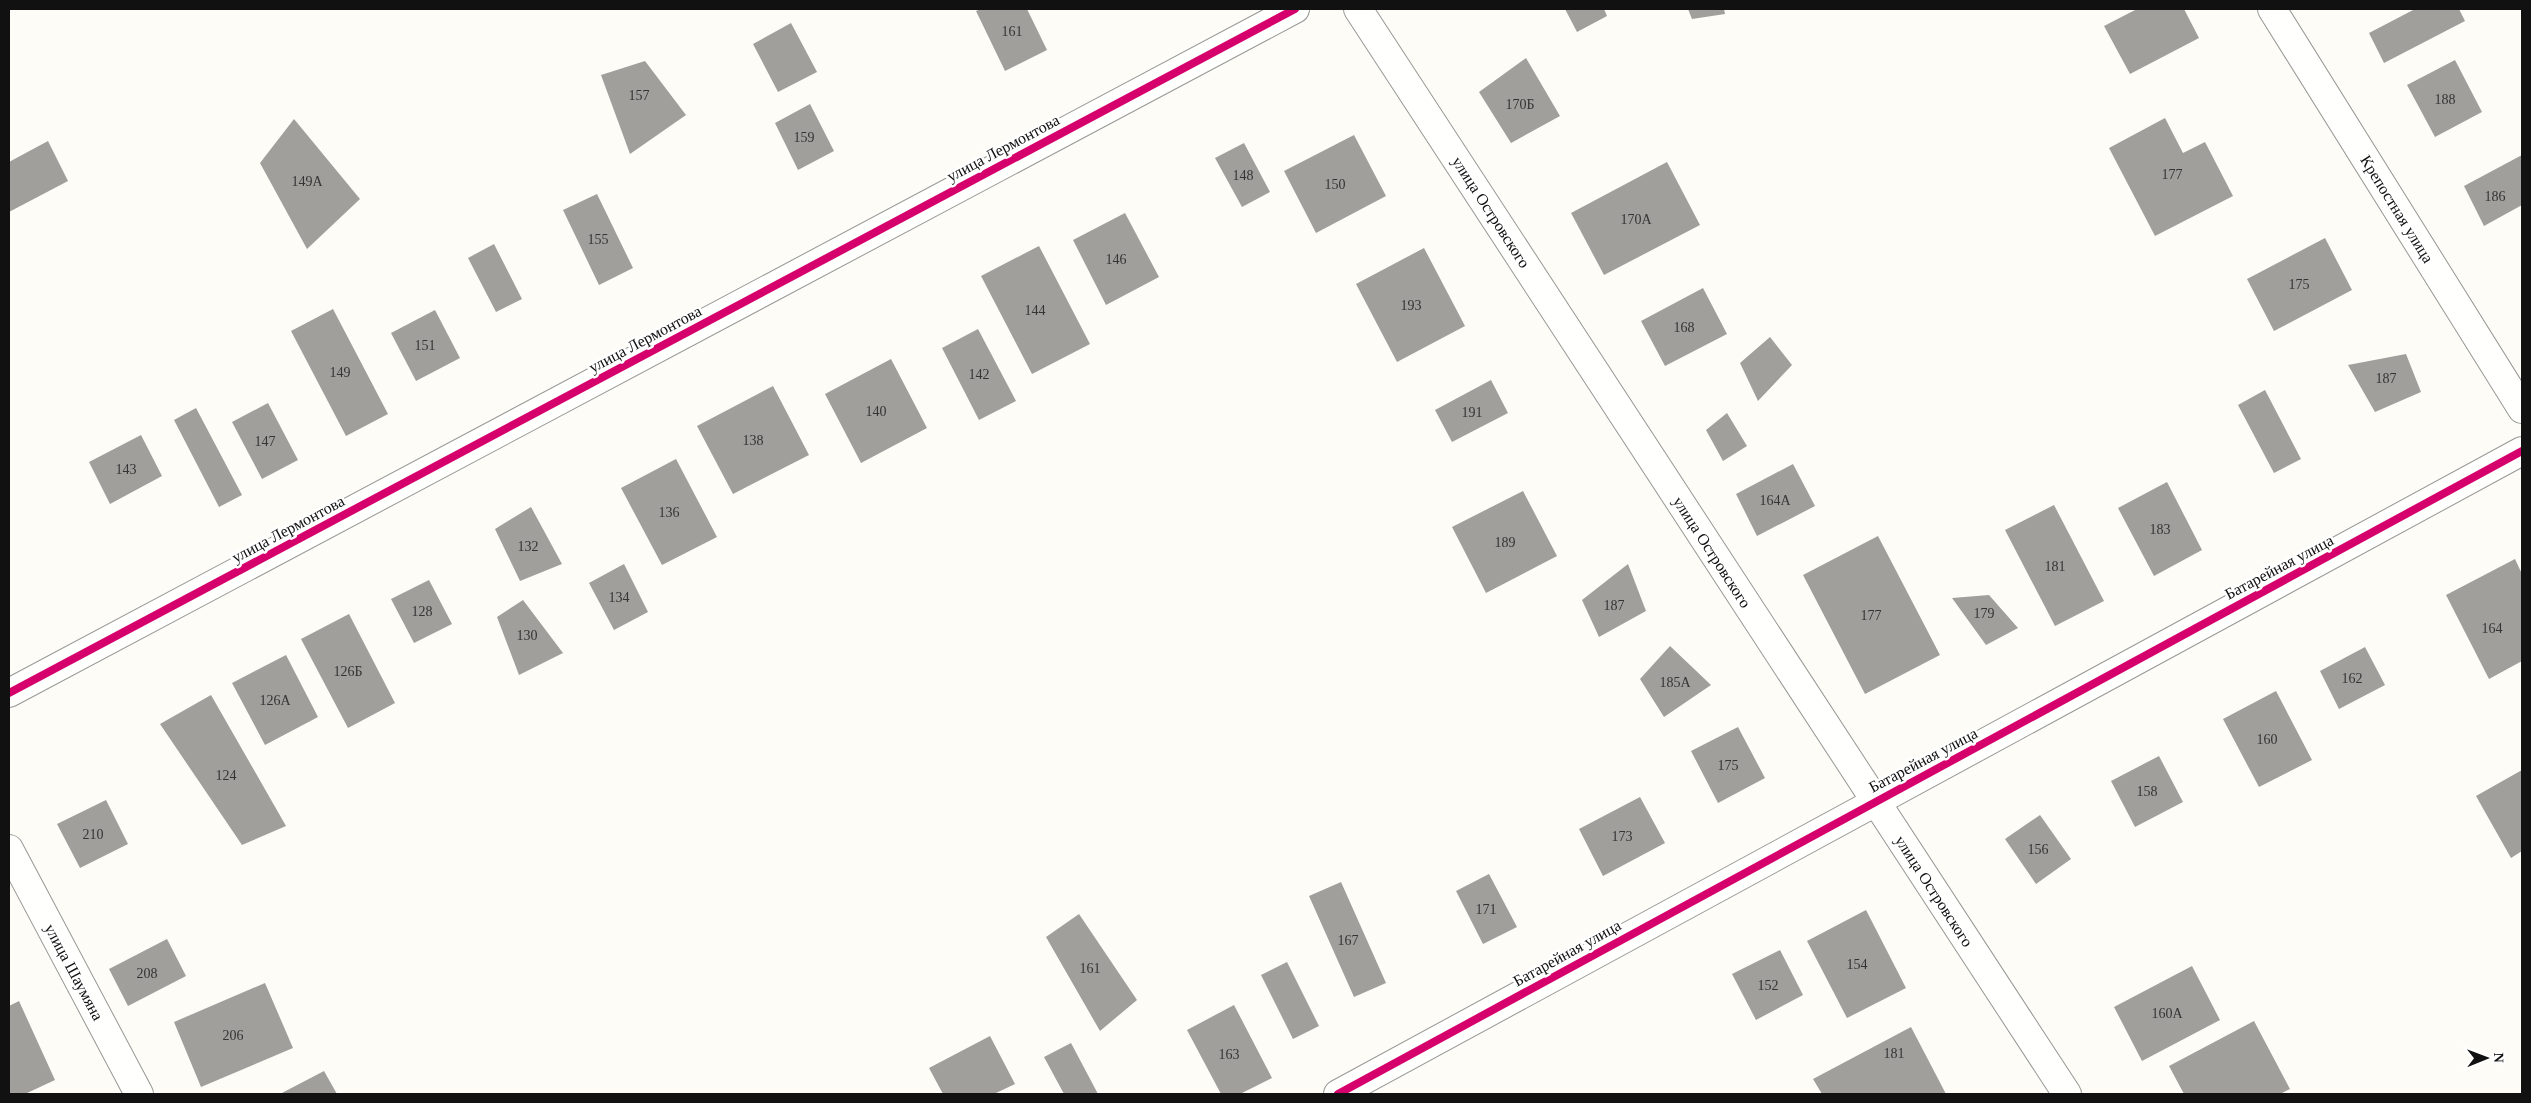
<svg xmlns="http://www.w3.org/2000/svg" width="2531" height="1103" viewBox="0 0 2531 1103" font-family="'Times New Roman',serif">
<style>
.building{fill:#a19f9c}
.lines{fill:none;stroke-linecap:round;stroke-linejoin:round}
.minor-casing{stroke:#979795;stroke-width:30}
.tertiary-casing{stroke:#979795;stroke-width:30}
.minor{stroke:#fffffe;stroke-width:28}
.tertiary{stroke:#fffffe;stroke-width:28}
.cycleway-casing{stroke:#fff;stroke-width:11}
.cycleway{stroke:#d6006c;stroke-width:8}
.labels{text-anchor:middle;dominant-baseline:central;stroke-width:5;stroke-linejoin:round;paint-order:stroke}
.number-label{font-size:14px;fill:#353434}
.street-label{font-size:16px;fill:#111;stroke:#fff}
</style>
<rect width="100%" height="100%" fill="#fdfcf7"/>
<path class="building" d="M981,9H1027L1047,50L1005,71L976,11Z
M1565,9H1604L1607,16L1577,32Z
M1688,9H1724L1725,14L1692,19Z
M2137,9H2184L2199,38L2130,74L2104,26Z
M2415,9H2459L2465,21L2384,63L2369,33Z
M791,23L817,72L778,92L753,44Z
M1526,58L1560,116L1511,143L1479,92Z
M2455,60L2482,112L2435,137L2407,85Z
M645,61L686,115L630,154L601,75Z
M810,104L834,151L798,170L775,123Z
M2165,118L2183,153L2205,142L2233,196L2155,236L2109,148Z
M294,119L360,199L307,249L260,163Z
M1354,135L1386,196L1316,233L1284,171Z
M48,141L68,181L9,212V162Z
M1244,143L1270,192L1242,207L1215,158Z
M2522,155V205L2484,226L2464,186Z
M1667,162L1700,225L1604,275L1571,213Z
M597,194L633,268L599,285L563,210Z
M1125,213L1159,277L1106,305L1073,240Z
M2325,238L2352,290L2274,331L2247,279Z
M494,244L522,299L496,312L468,258Z
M1039,246L1090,344L1032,374L981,276Z
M1424,248L1465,326L1397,362L1356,284Z
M1703,288L1727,334L1665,366L1641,321Z
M333,309L388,414L346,436L291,331Z
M435,310L460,358L416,381L391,333Z
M978,329L1016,401L979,420L942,348Z
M1770,337L1792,365L1758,401L1740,363Z
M2406,354L2421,392L2375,412L2348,365Z
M891,359L927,428L861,463L825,394Z
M1491,380L1508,413L1452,442L1435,410Z
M773,386L809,455L733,494L697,426Z
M2265,390L2301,459L2274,473L2238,405Z
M268,403L298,460L262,479L232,422Z
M196,408L242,495L219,507L174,420Z
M1727,413L1747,446L1723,461L1706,430Z
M141,435L162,476L110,504L89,462Z
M676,459L717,537L662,565L621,488Z
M1793,464L1815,506L1757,536L1736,494Z
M2167,482L2202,550L2154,576L2118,508Z
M1523,491L1557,556L1486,593L1452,527Z
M2054,505L2104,601L2055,626L2005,530Z
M531,507L562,564L520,581L495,529Z
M1878,536L1940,655L1865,694L1803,575Z
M2515,559L2522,574V661L2489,679L2446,595Z
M624,564L648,612L614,630L589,583Z
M1628,564L1646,611L1599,637L1582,600Z
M429,580L452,624L414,643L391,599Z
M1989,595L2018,628L1986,645L1952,598Z
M523,600L563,653L519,675L497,617Z
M349,614L395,703L348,728L301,639Z
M1670,646L1711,685L1664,717L1640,679Z
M2365,647L2385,685L2339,709L2320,671Z
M286,655L318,717L265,745L232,683Z
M2276,691L2312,760L2259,787L2223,719Z
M211,695L286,826L242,845L160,724Z
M1738,727L1765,778L1718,803L1691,751Z
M2159,756L2183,802L2135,827L2111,781Z
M2522,770V851L2511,858L2476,796Z
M1640,797L1665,843L1603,876L1579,829Z
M106,800L128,844L80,868L57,824Z
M2040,815L2071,859L2036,884L2005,839Z
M1489,874L1517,927L1483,944L1456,891Z
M1341,882L1386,983L1354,997L1309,896Z
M1866,910L1906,988L1847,1018L1807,941Z
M1079,914L1137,1000L1100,1031L1046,937Z
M167,939L186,976L128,1006L109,969Z
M1780,950L1803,995L1756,1020L1732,974Z
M1287,962L1319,1026L1293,1039L1261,975Z
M2192,966L2220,1020L2142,1061L2114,1007Z
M265,983L293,1048L201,1087L174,1022Z
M19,1001L55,1080L25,1094H9V1006Z
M1234,1005L1272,1078L1240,1094H1221L1187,1030Z
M2254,1021L2290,1089L2280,1094H2184L2169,1066Z
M1911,1027L1946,1094H1822L1813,1079Z
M990,1036L1015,1084L994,1094H943L929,1068Z
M1071,1043L1098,1094H1064L1044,1057Z
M324,1071L337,1094H280Z"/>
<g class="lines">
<defs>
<path id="minor" d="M2272,9L2522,409
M9,693L1295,9
M9,849L139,1094"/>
<path id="tertiary" d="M1358,9L2067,1094
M1338,1094L2522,451"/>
</defs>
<use href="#minor" class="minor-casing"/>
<use href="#tertiary" class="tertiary-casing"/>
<use href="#minor" class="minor"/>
<use href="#tertiary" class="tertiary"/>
<defs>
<path id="cycleway" d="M9,693L1295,9
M1338,1094L2522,451"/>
</defs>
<use href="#cycleway" class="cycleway-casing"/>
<use href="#cycleway" class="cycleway"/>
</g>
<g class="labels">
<g class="number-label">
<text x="1012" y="31">161</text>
<text x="639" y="95">157</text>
<text x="2445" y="99">188</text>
<text x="1520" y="104">170Б</text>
<text x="804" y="137">159</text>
<text x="2172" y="174">177</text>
<text x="1243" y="175">148</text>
<text x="307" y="181">149А</text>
<text x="1335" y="184">150</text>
<text x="2495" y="196">186</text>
<text x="1636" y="219">170А</text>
<text x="598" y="239">155</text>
<text x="1116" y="259">146</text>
<text x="2299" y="284">175</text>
<text x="1411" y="305">193</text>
<text x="1035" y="310">144</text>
<text x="1684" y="327">168</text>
<text x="425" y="345">151</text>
<text x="340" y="372">149</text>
<text x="979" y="374">142</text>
<text x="2386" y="378">187</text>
<text x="876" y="411">140</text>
<text x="1472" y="412">191</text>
<text x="753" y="440">138</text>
<text x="265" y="441">147</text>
<text x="126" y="469">143</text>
<text x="1775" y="500">164А</text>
<text x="669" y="512">136</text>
<text x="2160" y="529">183</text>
<text x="1505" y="542">189</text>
<text x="528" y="546">132</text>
<text x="2055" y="566">181</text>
<text x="619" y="597">134</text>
<text x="1614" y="605">187</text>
<text x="422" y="611">128</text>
<text x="1984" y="613">179</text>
<text x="1871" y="615">177</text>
<text x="2492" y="628">164</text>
<text x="527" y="635">130</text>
<text x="348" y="671">126Б</text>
<text x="2352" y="678">162</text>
<text x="1675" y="682">185А</text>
<text x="275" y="700">126А</text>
<text x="2267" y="739">160</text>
<text x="1728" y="765">175</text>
<text x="226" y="775">124</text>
<text x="2147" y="791">158</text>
<text x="93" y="834">210</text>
<text x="1622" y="836">173</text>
<text x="2038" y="849">156</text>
<text x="1486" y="909">171</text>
<text x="1348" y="940">167</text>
<text x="1857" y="964">154</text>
<text x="1090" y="968">161</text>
<text x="147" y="973">208</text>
<text x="1768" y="985">152</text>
<text x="2167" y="1013">160А</text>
<text x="233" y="1035">206</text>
<text x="1894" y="1053">181</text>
<text x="1229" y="1054">163</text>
</g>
<g class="street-label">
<text transform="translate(1003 148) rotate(-28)">улица Лермонтова</text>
<text transform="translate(2397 209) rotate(58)">Крепостная улица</text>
<text transform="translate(1491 212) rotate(57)">улица Островского</text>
<text transform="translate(645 339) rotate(-28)">улица Лермонтова</text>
<text transform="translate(288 529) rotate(-28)">улица Лермонтова</text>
<text transform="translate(1712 552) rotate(57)">улица Островского</text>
<text transform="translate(2279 567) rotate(-28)">Батарейная улица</text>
<text transform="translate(1923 760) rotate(-28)">Батарейная улица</text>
<text transform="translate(1934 891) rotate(57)">улица Островского</text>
<text transform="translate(1567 953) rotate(-29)">Батарейная улица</text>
<text transform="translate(74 972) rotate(62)">улица Шаумяна</text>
</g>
</g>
<rect width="2531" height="1103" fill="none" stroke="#111111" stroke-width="20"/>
<g transform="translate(2486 1058) rotate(89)" stroke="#ffffff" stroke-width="4" paint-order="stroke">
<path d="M0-4L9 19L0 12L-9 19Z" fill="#111111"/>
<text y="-8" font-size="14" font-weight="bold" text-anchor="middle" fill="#111111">N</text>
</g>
</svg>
